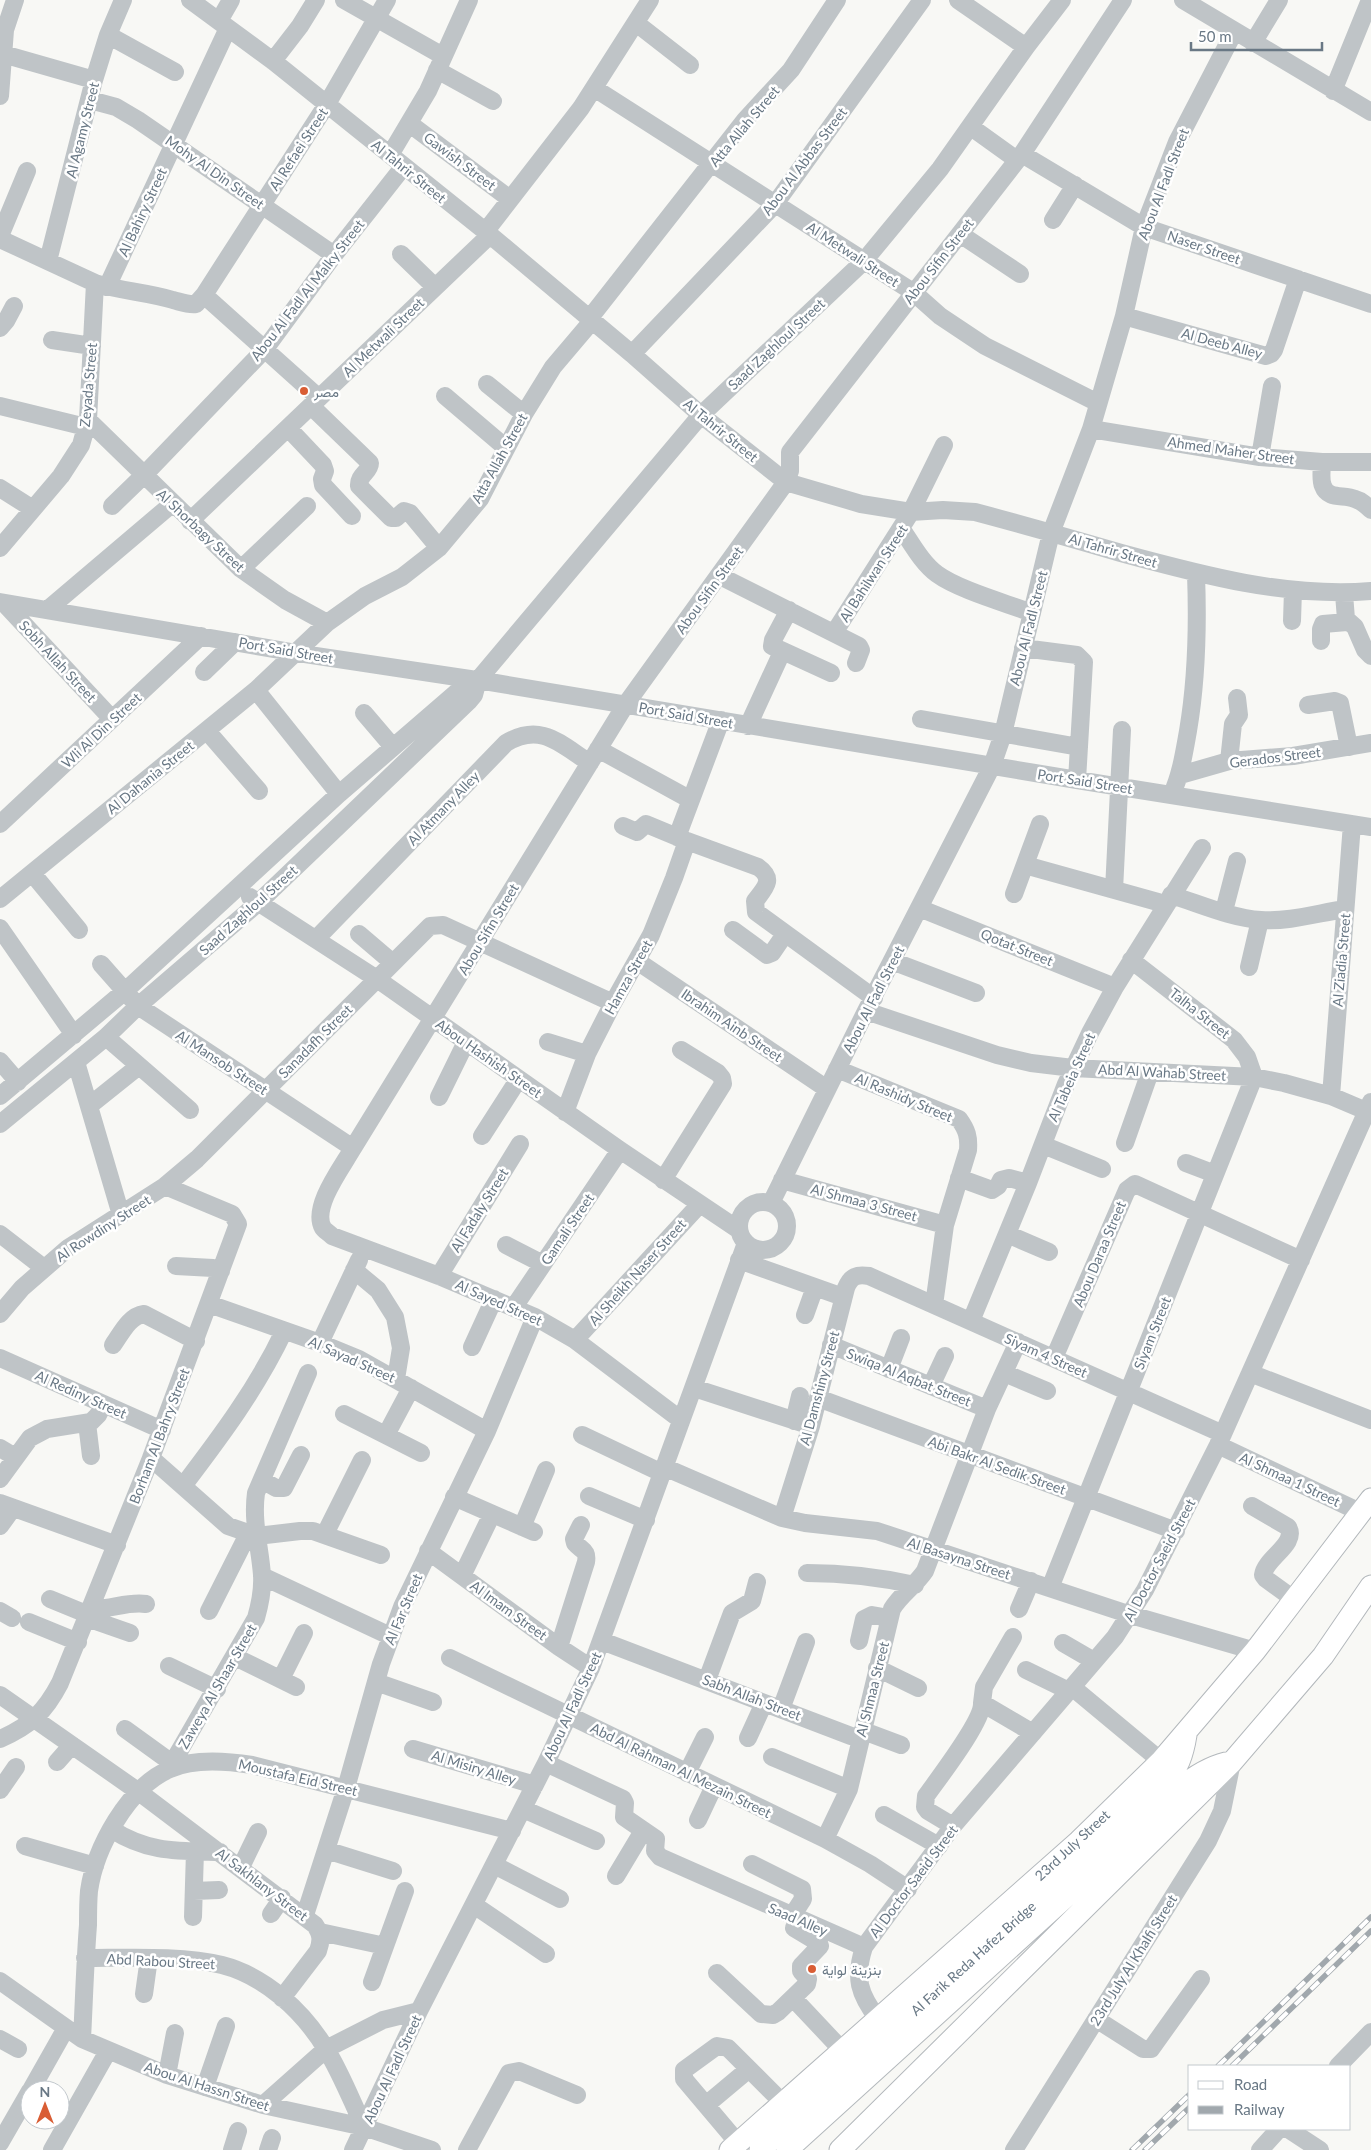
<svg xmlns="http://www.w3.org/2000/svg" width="1371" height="2150" viewBox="0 0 1371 2150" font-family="Lato,Vazirmatn,sans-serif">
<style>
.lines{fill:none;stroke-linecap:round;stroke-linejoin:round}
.major-casing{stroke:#b3b8bc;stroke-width:23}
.minor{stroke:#bfc4c7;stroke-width:18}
.major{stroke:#fff;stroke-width:21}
.rail-casing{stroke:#a1a8ad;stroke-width:5.5}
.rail{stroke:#fff;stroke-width:4;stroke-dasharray:11;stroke-linecap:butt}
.poi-dot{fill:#d95d34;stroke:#fff;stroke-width:2}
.labels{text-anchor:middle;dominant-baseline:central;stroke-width:5;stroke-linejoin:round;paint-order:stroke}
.street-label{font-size:14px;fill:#697885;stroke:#fff}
.poi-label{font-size:14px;fill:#697885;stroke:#fff;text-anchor:start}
</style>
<rect width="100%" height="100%" fill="#f8f8f5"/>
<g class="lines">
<defs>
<path id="major" d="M730,2150L1079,1841L1161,1761L1255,1651L1371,1499
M760,2150C868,2053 977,1956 1083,1856C1109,1831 1141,1808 1165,1783C1178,1769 1183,1754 1186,1735
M787,2150C892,2055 996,1960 1101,1865C1137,1833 1178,1775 1226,1763
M840,2150L1232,1762L1323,1656L1371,1586"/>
</defs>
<use href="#major" class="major-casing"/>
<path class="minor" d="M190,0L273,61L490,235L632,354L701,415L786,482L861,504L911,512L943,510L975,512C1024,525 1073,539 1121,553C1202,575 1287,598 1371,591
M344,0L443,56
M958,0L1026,47
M1183,0L1371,112
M219,21L231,0
M636,23L690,65
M108,35L175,72
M1253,43L1279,0
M3,54L94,80
M273,61L300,26L316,0
M437,70L493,101
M594,88L913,292L940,316L985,346L1098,403
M1333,91L1370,0
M0,96L5,30L15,0
M90,100L116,107L138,120L334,255
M410,124L510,199
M971,127L1017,160
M1022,154L1144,227L1371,304
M390,155L428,91L469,0
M1053,220L1075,185
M485,232L581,108L650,0
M960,234L1020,274
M0,236L27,171
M0,239L95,283C120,291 147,292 173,300C181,302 188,305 196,304L204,295L327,104L387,0
M401,254L435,287
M48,261L94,80L108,35L123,0
M107,287L228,28
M204,295L319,398
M1124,316L1266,356L1271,354L1274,350L1298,279
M589,319L745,120L791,70L837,0
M0,328L6,321L14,306
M52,340L92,346
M632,354L775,204L922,0
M487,384L524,414
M445,396L506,448
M0,406L86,427
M311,406L370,463C370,472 358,475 359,486L391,518H396L404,511L410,513L439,548
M88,420L241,569L285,600L327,623
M288,428L323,465L325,471L322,479L323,485L352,516
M1091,429L1260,457L1322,462H1371
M1260,457L1272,386
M1322,462C1322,469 1320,479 1323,486C1328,500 1344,494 1355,499C1362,501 1366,505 1371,510
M0,488L33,509
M112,506L144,475L265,349L334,255L404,166
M190,521L490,235
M901,528C912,544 922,563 937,574C959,590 1006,603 1032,613
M0,548L61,476L81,445L88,420L95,283
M241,569L307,506
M720,576L859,646L861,650L856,663
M1344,594L1346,619L1355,627L1365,650L1371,656
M0,602L297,653L490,682L1077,780L1371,827
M4,603L112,719
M47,610L172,504
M789,610L773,640L772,646L831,673
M1292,621L1293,590
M834,633L911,512L944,445
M1321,641V629L1323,624L1347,622
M1023,648L1077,655L1084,662L1077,780
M204,672L235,642
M256,690L339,794
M1308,705L1335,701L1340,703L1349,747
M364,713L393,747
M921,719L1079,747
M748,726L782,652
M207,731L259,791
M598,749L691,800
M1229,761L1233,724L1239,715L1237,698
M1180,775L1229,761L1293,756L1371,743
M1172,794C1181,774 1184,753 1188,731C1197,678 1198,627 1196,574
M0,824L201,636
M623,826L637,832L646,824L687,841L758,867C775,879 765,888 755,901L756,912L874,998
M677,837L721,720
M1025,865L1165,904
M32,873L79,930
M1114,890L1122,730
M1014,894L1040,824
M1171,895C1200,904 1231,918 1261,920C1289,922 1318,913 1345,909
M250,897L377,979L620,1150L739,1230
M0,899L256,690L327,623L365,596L402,577L439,548L480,499L524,414L553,367L592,321
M919,908L1115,987
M1224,911L1237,861
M0,928L74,1035
M733,930L767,955L772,953L785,934
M359,934L393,963
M316,939L506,743C541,722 560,744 590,763
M637,961L827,1089
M892,961L976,993
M101,964L138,1006L353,1148
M1249,967L1260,920
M866,1011L997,1055L1031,1063L1073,1068L1254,1077L1284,1083L1331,1096L1371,1113
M106,1037L190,1110
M548,1042L587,1054
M0,1061L18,1082
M76,1062L121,1215
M837,1069L959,1119C967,1130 969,1137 968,1150L945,1225L934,1305
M0,1096L125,991L339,794L457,692L478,680L701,415L864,261L940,169L1026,47L1062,0
M1331,1096L1352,824
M439,1097L466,1042
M89,1106L139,1066
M565,1112L587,1054L613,1003L651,935L674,878L687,841
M0,1124L106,1037L138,1006L258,903L469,701L474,695L478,680
M482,1136L518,1080
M1125,1143L1150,1072
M1043,1145L1102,1169
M1186,1163L1215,1174
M959,1178L992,1190L998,1186L1001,1180L1009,1178L1028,1183
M663,1180L723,1084L722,1078L718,1073L681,1050
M782,1180L945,1225
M739 1226a24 24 0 1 1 48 0a24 24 0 1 1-48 0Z
M771,1203L866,1011L992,766L1003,734L1051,533L1091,429L1124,316L1144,227L1177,142L1234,32
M0,1234L44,1268
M1007,1234L1049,1252
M506,1245L543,1264
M739,1260L843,1297
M176,1266L213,1268L221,1271
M354,1270L378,1290L395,1317L401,1348L396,1379
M439,1276L520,1144
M209,1304L320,1343L359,1359L487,1431
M514,1307L620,1150
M0,1314L22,1288L68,1248L165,1186L197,1159L430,926L443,925L613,1003
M805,1315L815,1287
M971,1321L1028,1183L1066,1084L1090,1033L1115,987L1202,848
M575,1340L700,1204
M320,1343L359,1260
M113,1345C121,1334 129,1316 144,1314L196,1341
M831,1345L987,1409
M472,1347L494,1299
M0,1358L162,1430
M1054,1358L1127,1190L1135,1184L1301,1260
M889,1369L901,1338
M1004,1373L1047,1391
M1250,1373L1371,1420
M931,1386L945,1356
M694,1388L811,1426
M818,1398L1176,1531
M344,1414L421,1453
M681,1420L575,1340L535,1317L439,1276L332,1236C329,1233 324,1230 323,1228C311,1207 343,1166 353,1148L626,704L786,482L790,471V452L1022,154L1123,0
M794,1421L800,1396
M87,1423L91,1456
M386,1435L411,1388
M582,1435L662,1473
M1218,1445L1362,1513
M0,1448L15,1457
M151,1458L228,1526L257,1536L300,1531H313L381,1555
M664,1467L782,1518L805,1523L877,1531L1131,1615L1255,1651
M0,1479L30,1438L47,1429L91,1422L98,1415L103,1405
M262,1480L276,1488H284L301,1455
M183,1486C221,1436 257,1388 284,1331
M589,1496L646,1520
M454,1497L534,1532
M0,1503L117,1545
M1252,1506L1288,1527C1298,1544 1265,1558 1263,1575L1266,1579L1295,1600
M782,1518L811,1426L846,1288C851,1276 857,1274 869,1276L1223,1434
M0,1526L13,1508
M522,1527L546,1470
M325,1534L362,1460
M428,1551L559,1647L591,1668
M807,1573C845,1573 879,1577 915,1585
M262,1576L390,1636
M462,1576L492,1514
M1050,1588L1254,1077L1247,1057L1234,1040L1131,960
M50,1599L89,1615
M91,1609C111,1610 127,1601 146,1604
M1019,1609L1031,1581
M0,1611L12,1618
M209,1611L248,1534
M87,1618L130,1633
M29,1622L78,1642
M1013,1637L984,1687L982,1703L1033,1733
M602,1641L851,1736L857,1737L869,1733L901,1745
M859,1641L864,1619L872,1615L889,1618
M1063,1643L1094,1661
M559,1647L586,1562C588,1550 582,1551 575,1543L574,1539L581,1525
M235,1657L296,1687
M450,1658L825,1839L870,1864L908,1889
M169,1666L217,1689
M877,1668L918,1688
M1026,1670L1069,1691
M281,1679L304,1633
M707,1680L732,1613L752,1601L757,1582
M376,1682L433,1702
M1072,1687L1161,1761
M0,1695L139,1792L315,1925C321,1934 322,1940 318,1951L282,1998
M781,1709L806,1642
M125,1729L172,1763
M748,1738L764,1703
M0,1739C30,1726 45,1712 60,1683L151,1458L238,1224L232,1214L165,1186
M413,1749L535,1785
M772,1757L849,1789
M57,1762L72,1745
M546,1763L623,1799L625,1803L624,1817L656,1839L655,1851L660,1857L864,1947
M169,1769L256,1618C260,1604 263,1590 262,1575C260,1547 252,1522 256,1493L308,1373
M687,1773L705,1737
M0,1790L16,1767
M523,1809L596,1841
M884,1815L939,1846
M698,1820L714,1786
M953,1826L928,1811L925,1807L926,1796C938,1779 983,1721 982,1703
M111,1829C148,1853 178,1851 220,1852
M825,1839L849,1789L892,1609C901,1594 915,1586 925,1571L987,1409L1018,1342
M25,1846L95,1866
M326,1850L393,1871
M752,1864L802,1889L803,1899L792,1916
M494,1865L560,1899
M241,1867L258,1832
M616,1876L643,1831
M194,1891L219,1890
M474,1905L546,1954
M271,1914L282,1898
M305,1915L346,1788L381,1664L402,1607L487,1431L535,1317
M193,1917L195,1851
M320,1932L385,1946
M85,1958C126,1958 183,1955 222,1965C265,1976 303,2011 326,2049C341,2073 352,2102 364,2127
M717,1973L761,2014L773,2015L778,2012L807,1984L808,1979L801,1971V1966L820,1946L819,1943L794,1928
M0,1981L82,2039L167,2075L263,2105L364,2127L432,2150
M372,1982L405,1891
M144,1994L149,1958
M793,1998L841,2049
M878,2019C859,1994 854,1978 864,1947L953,1826L1115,1637L1145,1590L1218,1445L1371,1102
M1096,2019L1143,2049H1151L1201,1979
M0,2039L18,2049
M82,2039C84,2001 85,1963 88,1925C88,1914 88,1902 89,1891C95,1848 128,1787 170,1769C194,1758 227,1761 252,1765L512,1831
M1338,2066L1371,2032
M167,2075L175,2033
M205,2087L226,2026
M31,2090L66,2028
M263,2105L326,2049L383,2020L419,2011
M706,2105L749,2069
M1288,2129L1320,2150
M0,2143L30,2091
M738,2143L684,2079V2070L717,2046L728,2048L783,2103
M52,2150L108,2051
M232,2150L238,2131
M268,2150L272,2138
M353,2150L419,2011L546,1763L591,1668L746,1243
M467,2150L509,2073L519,2071L577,2095
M1014,2150L1208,1841L1222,1811L1232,1762
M1260,2150L1279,2129"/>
<use href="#major" class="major"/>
<defs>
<path id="rail" d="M1218,2066L1371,1917
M1232,2066L1371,1931
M1132,2150L1190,2094
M1145,2150L1190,2107"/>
</defs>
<use href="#rail" class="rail-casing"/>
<use href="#rail" class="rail"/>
</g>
<g class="poi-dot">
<circle cx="304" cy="391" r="5"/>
<circle cx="812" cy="1969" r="5"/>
</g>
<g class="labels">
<g class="street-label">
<text transform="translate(744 126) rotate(-50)">Atta Allah Street</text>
<text transform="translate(82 130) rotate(-76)">Al Agamy Street</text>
<text transform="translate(298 149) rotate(-57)">Al Refaei Street</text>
<text transform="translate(460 161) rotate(37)">Gawish Street</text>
<text transform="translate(804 161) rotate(-53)">Abou Al Abbas Street</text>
<text transform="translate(409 171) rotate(39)">Al Tahrir Street</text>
<text transform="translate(215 172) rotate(35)">Mohy Al Din Street</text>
<text transform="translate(1163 184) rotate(-69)">Abou Al Fadl Street</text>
<text transform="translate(142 212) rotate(-65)">Al Bahiry Street</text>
<text transform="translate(1204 247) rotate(19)">Naser Street</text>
<text transform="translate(853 254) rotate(33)">Al Metwali Street</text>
<text transform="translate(938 261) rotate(-52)">Abou Sifin Street</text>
<text transform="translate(307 290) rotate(-52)">Abou Al Fadl Al Malky Street</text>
<text transform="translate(383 337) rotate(-44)">Al Metwali Street</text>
<text transform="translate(1222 343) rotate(15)">Al Deeb Alley</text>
<text transform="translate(776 344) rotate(-43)">Saad Zaghloul Street</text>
<text transform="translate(88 385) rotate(-85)">Zeyada Street</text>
<text transform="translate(721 430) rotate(39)">Al Tahrir Street</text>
<text transform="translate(1231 450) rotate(8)">Ahmed Maher Street</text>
<text transform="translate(499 458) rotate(-61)">Atta Allah Street</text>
<text transform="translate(201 530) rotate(43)">Al Shorbagy Street</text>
<text transform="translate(1113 550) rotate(16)">Al Tahrir Street</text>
<text transform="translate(873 573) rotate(-57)">Al Bahilwan Street</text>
<text transform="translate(709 590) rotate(-54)">Abou Sifin Street</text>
<text transform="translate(1028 628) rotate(-76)">Abou Al Fadl Street</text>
<text transform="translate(286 650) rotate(10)">Port Said Street</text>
<text transform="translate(58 661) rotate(47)">Sobh Allah Street</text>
<text transform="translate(686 715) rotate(10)">Port Said Street</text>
<text transform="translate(101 730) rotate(-43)">Wli Al Din Street</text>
<text transform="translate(1275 757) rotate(-7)">Gerados Street</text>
<text transform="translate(150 777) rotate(-39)">Al Dahania Street</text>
<text transform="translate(1085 781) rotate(9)">Port Said Street</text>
<text transform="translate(443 808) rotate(-46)">Al Atmany Alley</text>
<text transform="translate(248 910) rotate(-42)">Saad Zaghloul Street</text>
<text transform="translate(488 929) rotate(-59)">Abou Sifin Street</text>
<text transform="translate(1017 947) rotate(22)">Qotat Street</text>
<text transform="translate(1341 960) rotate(-85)">Al Ziadia Street</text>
<text transform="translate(628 977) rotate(-61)">Hamza Street</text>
<text transform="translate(873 999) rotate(-63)">Abou Al Fadl Street</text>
<text transform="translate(1200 1013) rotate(38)">Talha Street</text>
<text transform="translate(732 1025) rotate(34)">Ibrahim Ainb Street</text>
<text transform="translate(315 1041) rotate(-45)">Sanadafh Street</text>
<text transform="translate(489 1058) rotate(35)">Abou Hashish Street</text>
<text transform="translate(222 1062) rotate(33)">Al Mansob Street</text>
<text transform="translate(1162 1072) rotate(3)">Abd Al Wahab Street</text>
<text transform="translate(1071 1077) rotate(-66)">Al Tabeia Street</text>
<text transform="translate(904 1097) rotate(23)">Al Rashidy Street</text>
<text transform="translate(864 1202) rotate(15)">Al Shmaa 3 Street</text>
<text transform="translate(479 1210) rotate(-58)">Al Fadaly Street</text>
<text transform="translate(103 1228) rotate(-33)">Al Rowdiny Street</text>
<text transform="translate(567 1229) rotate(-56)">Gamali Street</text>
<text transform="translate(1099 1254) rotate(-67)">Abou Daraa Street</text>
<text transform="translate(637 1272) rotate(-48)">Al Sheikh Naser Street</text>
<text transform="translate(499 1302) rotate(24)">Al Sayed Street</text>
<text transform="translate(1152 1333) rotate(-68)">Siyam Street</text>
<text transform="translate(1046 1355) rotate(24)">Siyam 4 Street</text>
<text transform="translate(352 1359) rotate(24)">Al Sayad Street</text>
<text transform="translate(909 1377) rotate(22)">Swiqa Al Aqbat Street</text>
<text transform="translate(819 1388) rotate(-75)">Al Damshiny Street</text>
<text transform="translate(81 1394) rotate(24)">Al Rediny Street</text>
<text transform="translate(159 1436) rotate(-69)">Borham Al Bahry Street</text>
<text transform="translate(997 1465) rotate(20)">Abi Bakr Al Sedik Street</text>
<text transform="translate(1290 1479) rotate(25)">Al Shmaa 1 Street</text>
<text transform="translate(959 1558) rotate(18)">Al Basayna Street</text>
<text transform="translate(1159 1560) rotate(-62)">Al Doctor Saeid Street</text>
<text transform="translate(403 1609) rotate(-67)">Al Far Street</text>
<text transform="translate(509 1610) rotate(36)">Al Imam Street</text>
<text transform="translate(217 1686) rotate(-60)">Zaweya Al Shaar Street</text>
<text transform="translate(872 1689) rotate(-76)">Al Shmaa Street</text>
<text transform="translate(752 1697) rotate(21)">Sabh Allah Street</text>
<text transform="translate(572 1706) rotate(-65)">Abou Al Fadl Street</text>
<text transform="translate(474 1767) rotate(17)">Al Misiry Alley</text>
<text transform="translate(681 1770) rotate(26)">Abd Al Rahman Al Mezain Street</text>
<text transform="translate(298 1777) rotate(13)">Moustafa Eid Street</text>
<text transform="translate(1072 1845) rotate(-43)">23rd July Street</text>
<text transform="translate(913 1881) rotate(-53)">Al Doctor Saeid Street</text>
<text transform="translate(262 1884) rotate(37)">Al Sakhlany Street</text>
<text transform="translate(798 1919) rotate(23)">Saad Alley</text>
<text transform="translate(973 1958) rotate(-42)">Al Farik Reda Hafez Bridge</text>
<text transform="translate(1133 1960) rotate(-58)">23rd July Al Khalfi Street</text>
<text transform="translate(161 1961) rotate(3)">Abd Rabou Street</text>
<text transform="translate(392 2069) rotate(-65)">Abou Al Fadl Street</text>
<text transform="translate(207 2086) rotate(18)">Abou Al Hassn Street</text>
</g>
<g class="poi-label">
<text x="314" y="391">مصر</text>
<text x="822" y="1969">بنزينة لواية</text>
</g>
</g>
<rect x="1188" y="2065" width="162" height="65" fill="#ffffff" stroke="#c3c9ce"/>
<rect x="1198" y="2081" width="25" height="8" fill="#ffffff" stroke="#c3c9ce"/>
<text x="1234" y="2090" font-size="15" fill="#697885">Road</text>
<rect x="1198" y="2106" width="25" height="8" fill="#a1a8ad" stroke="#c3c9ce"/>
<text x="1234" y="2115" font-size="15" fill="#697885">Railway</text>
<g transform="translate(45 2105)"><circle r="24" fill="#ffffff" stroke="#c3c9ce"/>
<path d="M0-4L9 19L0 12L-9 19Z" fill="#d95d34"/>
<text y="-8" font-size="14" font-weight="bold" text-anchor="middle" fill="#697885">N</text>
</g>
<path d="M1191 42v8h131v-8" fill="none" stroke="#697885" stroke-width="2.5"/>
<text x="1198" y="42" font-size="15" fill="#697885" stroke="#ffffff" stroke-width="4" paint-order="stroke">50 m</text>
</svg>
